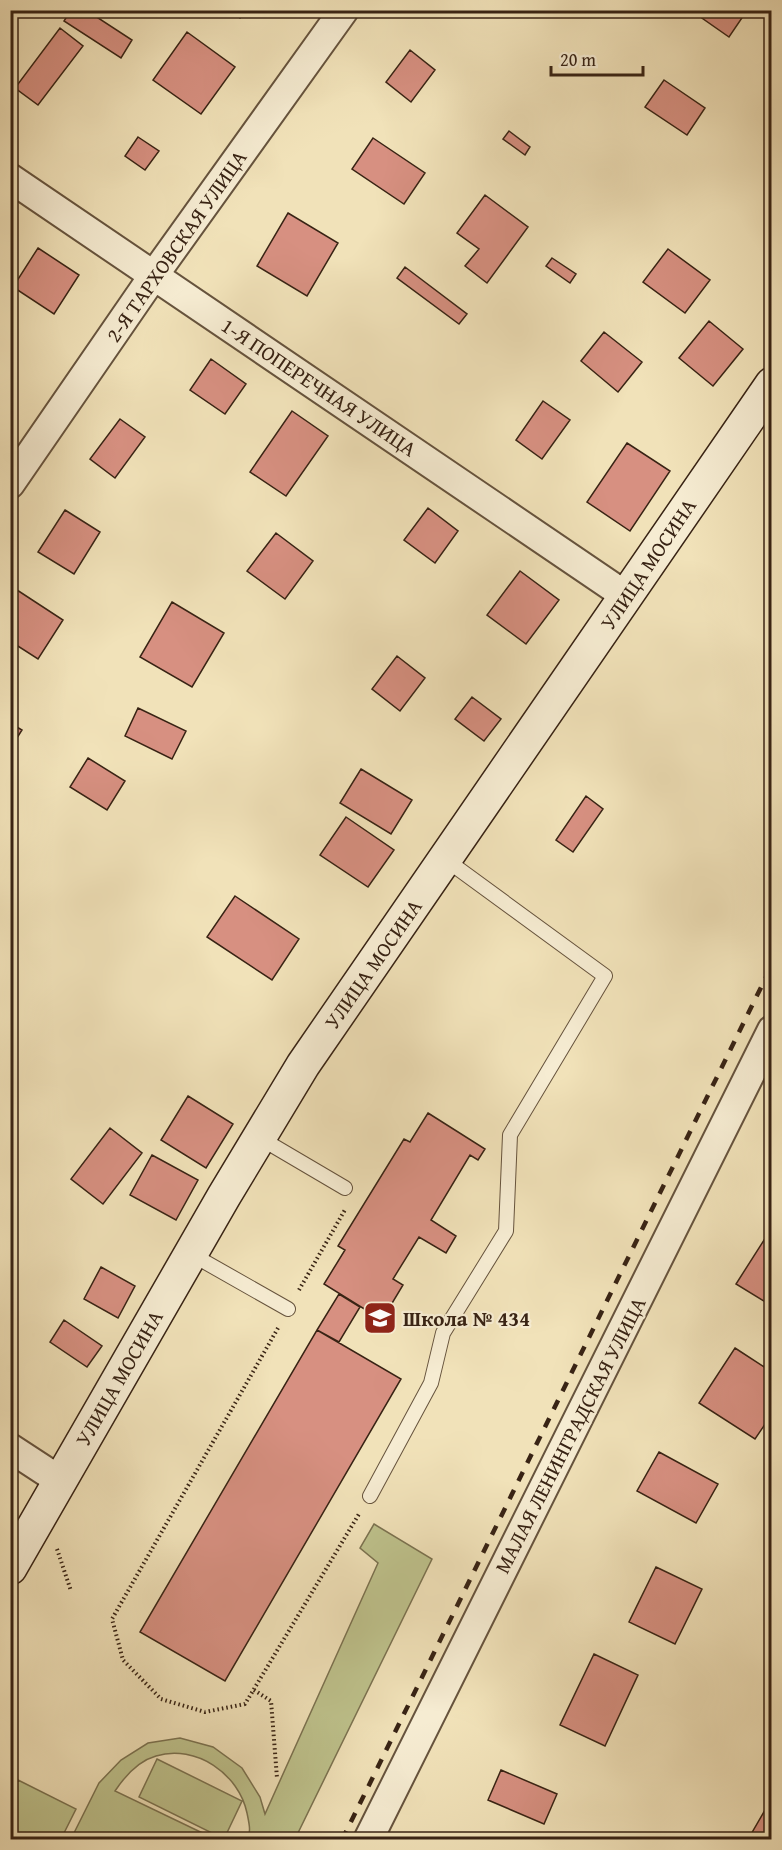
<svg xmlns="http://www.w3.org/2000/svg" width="782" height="1850" viewBox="0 0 782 1850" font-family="'Gentium Book Plus',serif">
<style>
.green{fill:#bec28c;stroke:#7b7250;stroke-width:1.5}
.building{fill:#d79081;stroke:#382314;stroke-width:1.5}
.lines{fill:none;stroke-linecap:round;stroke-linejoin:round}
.lane-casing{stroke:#66533d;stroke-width:16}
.street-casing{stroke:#66533d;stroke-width:32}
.secondary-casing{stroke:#382314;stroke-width:36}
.path{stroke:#382314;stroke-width:4;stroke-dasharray:1.5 3;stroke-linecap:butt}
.lane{stroke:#f6ecd2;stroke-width:14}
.street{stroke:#f6ecd2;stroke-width:28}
.secondary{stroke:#f6ecd2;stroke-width:33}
.rail{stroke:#382314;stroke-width:4.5;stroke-dasharray:10 10;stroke-linecap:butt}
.labels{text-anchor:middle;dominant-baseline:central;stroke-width:4.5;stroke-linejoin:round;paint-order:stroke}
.street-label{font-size:21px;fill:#382314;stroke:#f6ecd2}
.poi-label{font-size:21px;font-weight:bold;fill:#382314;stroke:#f6ecd2;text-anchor:start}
</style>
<rect width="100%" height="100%" fill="#f1e2b9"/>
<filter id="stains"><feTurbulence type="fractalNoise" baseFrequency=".00333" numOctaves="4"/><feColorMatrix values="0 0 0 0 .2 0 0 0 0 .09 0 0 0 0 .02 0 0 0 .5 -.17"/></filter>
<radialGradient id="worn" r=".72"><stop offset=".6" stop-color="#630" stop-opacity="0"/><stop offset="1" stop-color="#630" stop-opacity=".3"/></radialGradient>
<path class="green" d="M374,1524L432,1559L295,1839H248C251,1830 249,1823 247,1813C239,1774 196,1744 156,1756C138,1761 125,1776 115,1791L215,1839H71L99,1783L121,1760L148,1743L180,1738L213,1747L242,1768L260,1797L265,1814L378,1563L360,1548Z
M157,1759L242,1801L224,1839L139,1797Z
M18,1780L76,1809L61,1839H11V1795Z"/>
<path class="building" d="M71,10H86L132,40L121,58L64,21Z
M230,10H245L240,18Z
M702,10H743L746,12L729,37L699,16Z
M60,28L83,46L38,105L15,88Z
M187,32L235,67L201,114L153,80Z
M410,50L435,70L411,102L386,82Z
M664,80L705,108L687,135L645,107Z
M509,131L530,147L525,155L503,139Z
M138,137L159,151L145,170L125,156Z
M373,138L425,173L404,204L352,169Z
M485,195L528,227L487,283L465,266L479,249L457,233Z
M288,213L338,243L307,296L257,266Z
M38,248L79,275L54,314L13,287Z
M668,249L710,280L685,313L643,282Z
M552,258L576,274L570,283L546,266Z
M405,267L467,314L459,324L397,278Z
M709,321L743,349L713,386L679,358Z
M604,332L642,362L618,392L581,361Z
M211,359L246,384L225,414L190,390Z
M543,401L570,420L542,459L516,440Z
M292,411L328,436L286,496L250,472Z
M120,419L145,437L115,478L90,459Z
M627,443L670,471L630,531L587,502Z
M428,508L458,531L435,563L404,540Z
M65,510L100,532L74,574L38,552Z
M276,533L313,561L285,599L247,571Z
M520,571L559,600L526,644L487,615Z
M17,590L63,620L38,659L10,641V600Z
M172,602L224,633L192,687L140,657Z
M397,656L425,678L400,711L372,689Z
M472,697L501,719L484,741L455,719Z
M138,708L186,731L172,759L125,736Z
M10,723L22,730L10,749Z
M88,758L125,781L107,810L70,787Z
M361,769L412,800L391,834L340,803Z
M586,796L603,809L573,852L556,840Z
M346,817L394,850L368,887L320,855Z
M235,896L299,939L272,980L207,937Z
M188,1096L233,1124L206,1168L161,1140Z
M428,1113L485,1149L478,1160L470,1155L431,1220L456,1236L446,1253L419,1237L393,1279L403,1285L382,1320L324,1284L345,1250L338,1246L404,1139L410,1142Z
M110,1128L142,1153L103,1204L71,1179Z
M152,1155L198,1180L176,1220L130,1195Z
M766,1237L772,1241V1306L736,1284Z
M101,1267L135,1286L118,1318L84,1299Z
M339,1294L360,1307L339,1342L317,1330Z
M64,1320L102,1346L87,1367L50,1342Z
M317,1330L401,1379L225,1681L140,1632Z
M735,1348L772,1372V1414L755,1439L699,1403Z
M659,1452L718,1484L696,1523L637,1491Z
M656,1567L702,1589L675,1644L629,1622Z
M594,1654L638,1675L605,1746L560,1725Z
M501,1770L557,1794L544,1824L488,1800Z
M765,1810L772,1814V1840H757L750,1836Z"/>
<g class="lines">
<defs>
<path id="lane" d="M260,1138L345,1188
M191,1254L288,1309
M370,1496L431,1383L443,1333L506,1231L510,1135L605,976L445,859"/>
<path id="street" d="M10,178L626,596
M10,484L154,275L344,10
M10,1448L59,1480
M368,1840L772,1030"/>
<path id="secondary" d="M10,1568L224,1196L303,1065L772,384"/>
</defs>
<use href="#lane" class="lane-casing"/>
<use href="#street" class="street-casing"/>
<use href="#secondary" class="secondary-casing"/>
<path class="path" d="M299,1290L346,1208
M278,1328L112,1619L123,1660L161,1699L205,1712L245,1704L359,1514
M57,1549L71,1591
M254,1690L271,1701L277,1778"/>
<use href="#lane" class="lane"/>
<use href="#street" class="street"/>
<use href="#secondary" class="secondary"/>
<path class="rail" d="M342,1840L772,965"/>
</g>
<defs>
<symbol id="school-square" viewBox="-11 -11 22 22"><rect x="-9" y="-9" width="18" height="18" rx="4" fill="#8f2418" stroke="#f6ecd2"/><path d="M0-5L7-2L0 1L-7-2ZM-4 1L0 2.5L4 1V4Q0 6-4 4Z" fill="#fff"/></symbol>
</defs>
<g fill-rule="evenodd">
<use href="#school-square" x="361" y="1299" width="38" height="38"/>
</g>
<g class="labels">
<g class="street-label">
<text transform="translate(176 246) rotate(-55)">2-Я ТАРХОВСКАЯ УЛИЦА</text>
<text transform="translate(319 387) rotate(34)">1-Я ПОПЕРЕЧНАЯ УЛИЦА</text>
<text transform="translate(648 564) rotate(-56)">УЛИЦА МОСИНА</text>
<text transform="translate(373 964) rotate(-55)">УЛИЦА МОСИНА</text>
<text transform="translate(119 1378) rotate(-60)">УЛИЦА МОСИНА</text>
<text transform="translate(570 1435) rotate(-63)">МАЛАЯ ЛЕНИНГРАДСКАЯ УЛИЦА</text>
</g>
<g class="poi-label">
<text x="403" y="1318">Школа № 434</text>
</g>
</g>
<rect width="782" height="1850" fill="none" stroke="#f1e2b9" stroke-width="36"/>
<rect x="12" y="12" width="758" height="1826" fill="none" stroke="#382314" stroke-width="3"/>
<rect x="18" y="18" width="746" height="1814" fill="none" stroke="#382314" stroke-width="1.5"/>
<path d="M551 66v9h92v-9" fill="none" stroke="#382314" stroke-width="3"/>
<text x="560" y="66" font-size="18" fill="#382314" stroke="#f6ecd2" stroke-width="4.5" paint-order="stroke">20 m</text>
<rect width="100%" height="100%" filter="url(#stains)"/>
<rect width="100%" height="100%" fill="url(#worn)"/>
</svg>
